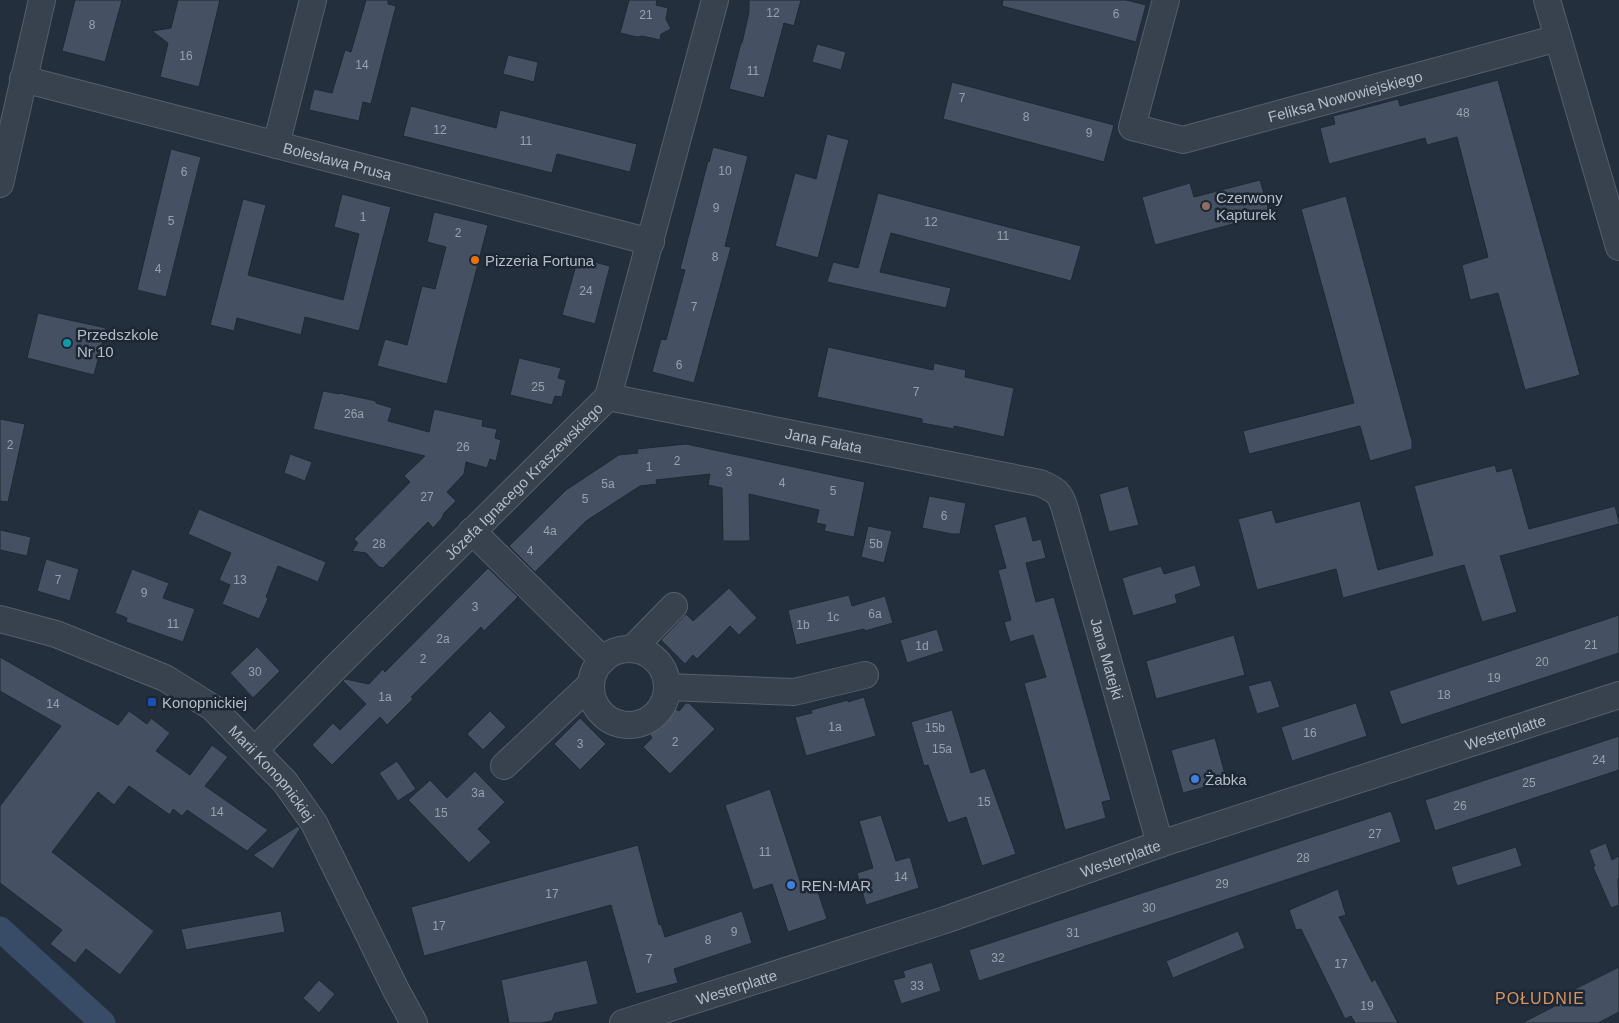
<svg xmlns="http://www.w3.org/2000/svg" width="1619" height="1023" viewBox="0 0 1619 1023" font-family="Arial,sans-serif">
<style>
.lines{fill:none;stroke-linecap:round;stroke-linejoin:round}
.canal{stroke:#394c67;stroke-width:25}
.building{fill:#455162;stroke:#1f2835}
.minor-casing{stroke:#565f6c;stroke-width:28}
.minor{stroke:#38414e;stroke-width:26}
.education-dot{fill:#8d6e63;stroke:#1d2633;stroke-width:2}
.food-dot{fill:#e8710a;stroke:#1d2633;stroke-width:2}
.culture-dot{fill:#0f9aa8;stroke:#1d2633;stroke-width:2}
.transit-dot{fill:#1a4fb4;stroke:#1d2633;stroke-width:2}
.shop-dot{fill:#3f7fe0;stroke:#1d2633;stroke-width:2}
.labels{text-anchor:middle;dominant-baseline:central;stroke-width:5;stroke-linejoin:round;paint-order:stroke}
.number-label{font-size:12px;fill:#98a1af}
.street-label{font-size:15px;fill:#b4bcc9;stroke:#1d2633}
.poi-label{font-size:15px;fill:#b4bcc9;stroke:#1d2633;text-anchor:start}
.neighbourhood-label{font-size:16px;letter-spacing:1px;fill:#d59563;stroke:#1d2633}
</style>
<rect width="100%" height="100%" fill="#242f3e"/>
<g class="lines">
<path class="canal" d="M0,929L103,1023"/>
</g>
<path class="building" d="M75,0H122L105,62L62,51Z
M178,0H220L199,87L160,77L168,43L152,31L171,28Z
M366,0H388V4L396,6L371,104L363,102L359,121L309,110L314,89L332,93L345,50L351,52Z
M629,0H657L656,5L668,8L666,19L671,29L661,34L660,40L642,36L637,37L620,33Z
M749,0H801L794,26L784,23L764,98L729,89L741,43H742L749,12Z
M1003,0H1126L1146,5L1136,42L1002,6Z
M817,44L846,52L841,70L812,62Z
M508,55L538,62L534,82L503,74Z
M1498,80L1580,375L1525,390L1498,293L1470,300L1462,265L1488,257L1457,137L1427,145L1425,138L1329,164L1320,128L1335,124L1333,116L1398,99L1400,106Z
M952,82L1114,125L1104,162L943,119Z
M411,106L496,128L500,110L637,144L630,172L557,154L552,173L403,136Z
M827,134L849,140L818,258L775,246L795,173L816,179Z
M713,147L748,156L725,246L731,247L694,383L652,372L661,339L666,340L685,270L680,269L708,161L709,162Z
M171,149L201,157L166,297L137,290Z
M1260,180L1270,214L1155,245L1142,197L1190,183L1194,197Z
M878,193L1081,246L1071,281L891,233L880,272L951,288L946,308L827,282L833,262L858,268Z
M342,194L391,207L359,331L305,317L301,335L237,318L234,331L210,325L243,199L266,205L248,275L343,300L359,234L334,227Z
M1346,196L1412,441V449L1370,461L1360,426L1249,454L1243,431L1354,403L1301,209Z
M434,212L488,225L447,384L377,366L385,339L407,345L422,286L435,289L446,247L427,242Z
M578,258L610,266L595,324L562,315Z
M38,313L106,328L94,375L27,358Z
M828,347L933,370L934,363L966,370L965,377L1014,388L1004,437L954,426V429L922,423V419L817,397Z
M519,358L561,368L558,378L566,380L562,397L555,396L552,405L510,395Z
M323,391L339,394V393L376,401V403L392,408L388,421L429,432L434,409L483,420L482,426L497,429L495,438L501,440L496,461L490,459L487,468L466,462L464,474L447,492L456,501L444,513L442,518L433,528L428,522L383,568L379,567L366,553L352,551L358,543L354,539L410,482L404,476L425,456L313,429Z
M0,419L25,424L8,502L0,501Z
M686,444L865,482L854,537L824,531L826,525L816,523L819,510L749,494L750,541H723L722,488L708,485L710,474L656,480L657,484L640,486L586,521L535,572L509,546L566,490L619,455L638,453L637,449Z
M290,454L312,462L305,481L284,473Z
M1495,465L1497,472L1512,468L1529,529L1615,506L1619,522V524L1500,556L1517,612L1482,622L1464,565L1343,598L1336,569L1257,590L1238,519L1272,510L1276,523L1360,501L1378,570L1433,555L1414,486Z
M1128,486L1139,525L1109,532L1099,494Z
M929,496L966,503L960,534H952L922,528Z
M199,509L326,562L318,582L278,566L266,597L268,599L259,619L222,604L230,585L219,580L231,553L188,534Z
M1026,516L1033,541L1041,539L1046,558L1026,563L1036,602L1054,597L1111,800L1102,802L1106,818L1065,830L1024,683L1046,677L1033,635L1010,642L1004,622L1011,620L998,570L1006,568L994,525Z
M868,526L892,531L884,563L861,557Z
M0,530L31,537L27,556L0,550Z
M46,559L79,569L70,601L37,591Z
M1195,565L1201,586L1175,595L1177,603L1133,616L1122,578L1161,566L1164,574Z
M488,568L518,597L484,631L481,627L411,697L413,699L387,725L380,717L332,765L312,745L333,723L340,730L366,704L343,681L345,679L369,684L383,669L385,672Z
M132,569L169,583L163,598L195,609L183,642L126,622L127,618L115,613Z
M729,588L757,618L739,635L730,626L697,659L693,655L685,664L661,640L686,614L693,621Z
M849,595L852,606L885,596L893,623L865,631L864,629L796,645L788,610Z
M1619,615V653L1401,725L1389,691Z
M937,629L944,651L907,663L900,640Z
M1234,635L1245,675L1156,699L1146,661Z
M257,647L280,671L253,698L230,673Z
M0,657L118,725L129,711L147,724L151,718L170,733L156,751L190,775L212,745L228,757L205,786L268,830L247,851L187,810L182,816L173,809L170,815L129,786L114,805L98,792L52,852L154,931L120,975L86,949L75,963L50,944L62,930L0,883V806L61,726L0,691Z
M1271,680L1280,707L1257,714L1248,686Z
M864,697L876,736L806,756L795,717L812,713L811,710L848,700V702Z
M686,703H689L715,729L670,774L643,747L652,738L650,735L676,709L679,711Z
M1356,703L1367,736L1292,761L1281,727Z
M952,710L971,773L985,768L1016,854L982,866L966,817L948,823L928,765L924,766L911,722Z
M490,711L506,727L483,750L467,734Z
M580,718L606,744L580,770L554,744Z
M1619,736V770L1435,831L1425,800Z
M1215,738L1227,781L1183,793L1171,750Z
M397,761L416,789L398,801L379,773Z
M475,771L505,802L478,829L491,842L469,863L408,800L430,780L447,798Z
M770,789L801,884L814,880L827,919L788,932L772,884L753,890L725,805Z
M1391,811L1401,842L979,981L969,950Z
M881,815L896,861L910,857L919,888L866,905L857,873L873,868L859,821Z
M298,826L300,829L273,869L253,855Z
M1606,843L1612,860L1619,856V878L1618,879L1619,905L1611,908L1593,867L1595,866L1589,850Z
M638,845L659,925L661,924L665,937L742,911L752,943L674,969L678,983L636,994L611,905L424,956L411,907Z
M1516,847L1522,866L1457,886L1451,867Z
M1338,889L1346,915L1339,917L1372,982L1375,979L1398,1023H1355L1351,1016L1345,1019L1301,929L1296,930L1289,910Z
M281,911L285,932L186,950L181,929Z
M1238,931L1245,948L1173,978L1166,961Z
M587,960L598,1004L555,1013L552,1021L540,1023H509L501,980Z
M932,962L941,991L901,1004L893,980L905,977L903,971Z
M1619,967V1012L1598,1023H1522L1555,1006L1553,1000Z
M319,980L335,994L319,1013L303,998Z"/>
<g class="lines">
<defs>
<g id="minor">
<path id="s1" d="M1166,0L1132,127L1183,140L1558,38"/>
<path d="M1547,0L1619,247"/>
<path id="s2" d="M23,79L651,242"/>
<path d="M276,145L313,0"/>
<path d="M0,184L42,0"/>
<path id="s3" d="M608,397L1040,483C1056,490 1060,492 1065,509L1160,844"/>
<path d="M472,531L603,660"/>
<path id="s4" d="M0,619L56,634L165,678L213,708L285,782L314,823L396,990L414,1023"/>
<path d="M632,649L674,606"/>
<circle cx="629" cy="687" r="38"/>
<path d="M667,687L794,692L865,675"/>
<path id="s5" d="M255,750L337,666L608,397L715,0"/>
<path d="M504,766L591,684"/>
<path id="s6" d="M623,1023L945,920L1160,844L1619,695"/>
</g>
</defs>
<use href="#minor" class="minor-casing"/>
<use href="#minor" class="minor"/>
</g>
<circle class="education-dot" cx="1206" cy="206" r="5"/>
<circle class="food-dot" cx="475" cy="260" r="5"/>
<circle class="culture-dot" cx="67" cy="343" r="5"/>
<rect class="transit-dot" x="147" y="697" width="10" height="10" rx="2.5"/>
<g class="shop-dot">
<circle cx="1195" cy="779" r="5"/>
<circle cx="791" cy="885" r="5"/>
</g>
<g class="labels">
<g class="number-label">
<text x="773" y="13">12</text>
<text x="1116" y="14">6</text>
<text x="646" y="15">21</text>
<text x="92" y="25">8</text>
<text x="186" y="56">16</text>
<text x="362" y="65">14</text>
<text x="753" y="71">11</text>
<text x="962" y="98">7</text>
<text x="1463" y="113">48</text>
<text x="1026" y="117">8</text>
<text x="440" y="130">12</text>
<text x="1089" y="133">9</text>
<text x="526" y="141">11</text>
<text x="725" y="171">10</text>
<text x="184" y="172">6</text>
<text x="716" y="208">9</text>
<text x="363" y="217">1</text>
<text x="171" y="221">5</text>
<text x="931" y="222">12</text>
<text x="458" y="233">2</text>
<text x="1003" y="236">11</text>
<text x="715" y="257">8</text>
<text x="158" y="269">4</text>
<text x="586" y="291">24</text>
<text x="694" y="307">7</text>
<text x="679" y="365">6</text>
<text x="538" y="387">25</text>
<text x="916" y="392">7</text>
<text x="354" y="414">26a</text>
<text x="10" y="445">2</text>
<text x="463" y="447">26</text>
<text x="677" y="461">2</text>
<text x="649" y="467">1</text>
<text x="729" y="472">3</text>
<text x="782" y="483">4</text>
<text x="608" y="484">5a</text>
<text x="833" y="491">5</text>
<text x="427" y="497">27</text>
<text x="585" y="499">5</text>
<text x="944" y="516">6</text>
<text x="550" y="531">4a</text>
<text x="379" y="544">28</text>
<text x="876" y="544">5b</text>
<text x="530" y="551">4</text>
<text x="58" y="580">7</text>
<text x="240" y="580">13</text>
<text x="144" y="593">9</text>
<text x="475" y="607">3</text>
<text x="875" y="614">6a</text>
<text x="833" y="617">1c</text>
<text x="173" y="624">11</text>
<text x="803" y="625">1b</text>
<text x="443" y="639">2a</text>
<text x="1591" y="645">21</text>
<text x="922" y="646">1d</text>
<text x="423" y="659">2</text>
<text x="1542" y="662">20</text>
<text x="255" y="672">30</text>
<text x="1494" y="678">19</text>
<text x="1444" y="695">18</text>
<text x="385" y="697">1a</text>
<text x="53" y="704">14</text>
<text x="835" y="727">1a</text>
<text x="935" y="728">15b</text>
<text x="1310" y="733">16</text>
<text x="675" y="742">2</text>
<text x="580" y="744">3</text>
<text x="942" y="749">15a</text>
<text x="1599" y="760">24</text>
<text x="1529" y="783">25</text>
<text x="478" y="793">3a</text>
<text x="984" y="802">15</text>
<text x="1460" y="806">26</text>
<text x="217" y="812">14</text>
<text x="441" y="813">15</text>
<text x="1375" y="834">27</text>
<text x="765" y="852">11</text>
<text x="1303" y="858">28</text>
<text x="901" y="877">14</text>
<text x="1222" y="884">29</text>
<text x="552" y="894">17</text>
<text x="1149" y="908">30</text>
<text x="439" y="926">17</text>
<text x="734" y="932">9</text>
<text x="1073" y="933">31</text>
<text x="708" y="940">8</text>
<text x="998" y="958">32</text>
<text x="649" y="959">7</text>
<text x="1341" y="964">17</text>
<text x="917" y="986">33</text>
<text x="1367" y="1006">19</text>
</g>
<g class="street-label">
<text stroke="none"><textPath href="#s1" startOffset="352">Feliksa Nowowiejskiego</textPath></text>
<text stroke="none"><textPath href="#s2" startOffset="325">Bolesława Prusa</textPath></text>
<text stroke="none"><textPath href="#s3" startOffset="220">Jana Fałata</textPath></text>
<text stroke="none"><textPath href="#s5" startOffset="380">Józefa Ignacego Kraszewskiego</textPath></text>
<text stroke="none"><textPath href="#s3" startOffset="634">Jana Matejki</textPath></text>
<text stroke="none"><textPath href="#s6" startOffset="929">Westerplatte</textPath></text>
<text stroke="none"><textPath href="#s4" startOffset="320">Marii Konopnickiej</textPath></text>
<text stroke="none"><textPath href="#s6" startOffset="524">Westerplatte</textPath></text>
<text stroke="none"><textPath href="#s6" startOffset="119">Westerplatte</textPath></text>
</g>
<g class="poi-label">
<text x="1216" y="197">Czerwony<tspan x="1216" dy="17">Kapturek</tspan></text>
<text x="485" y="260">Pizzeria Fortuna</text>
<text x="77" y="334">Przedszkole<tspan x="77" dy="17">Nr 10</tspan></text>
<text x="162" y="702">Konopnickiej</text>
<text x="1205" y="779">Żabka</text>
<text x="801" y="885">REN-MAR</text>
</g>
<g class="neighbourhood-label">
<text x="1540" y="998">POŁUDNIE</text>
</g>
</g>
</svg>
